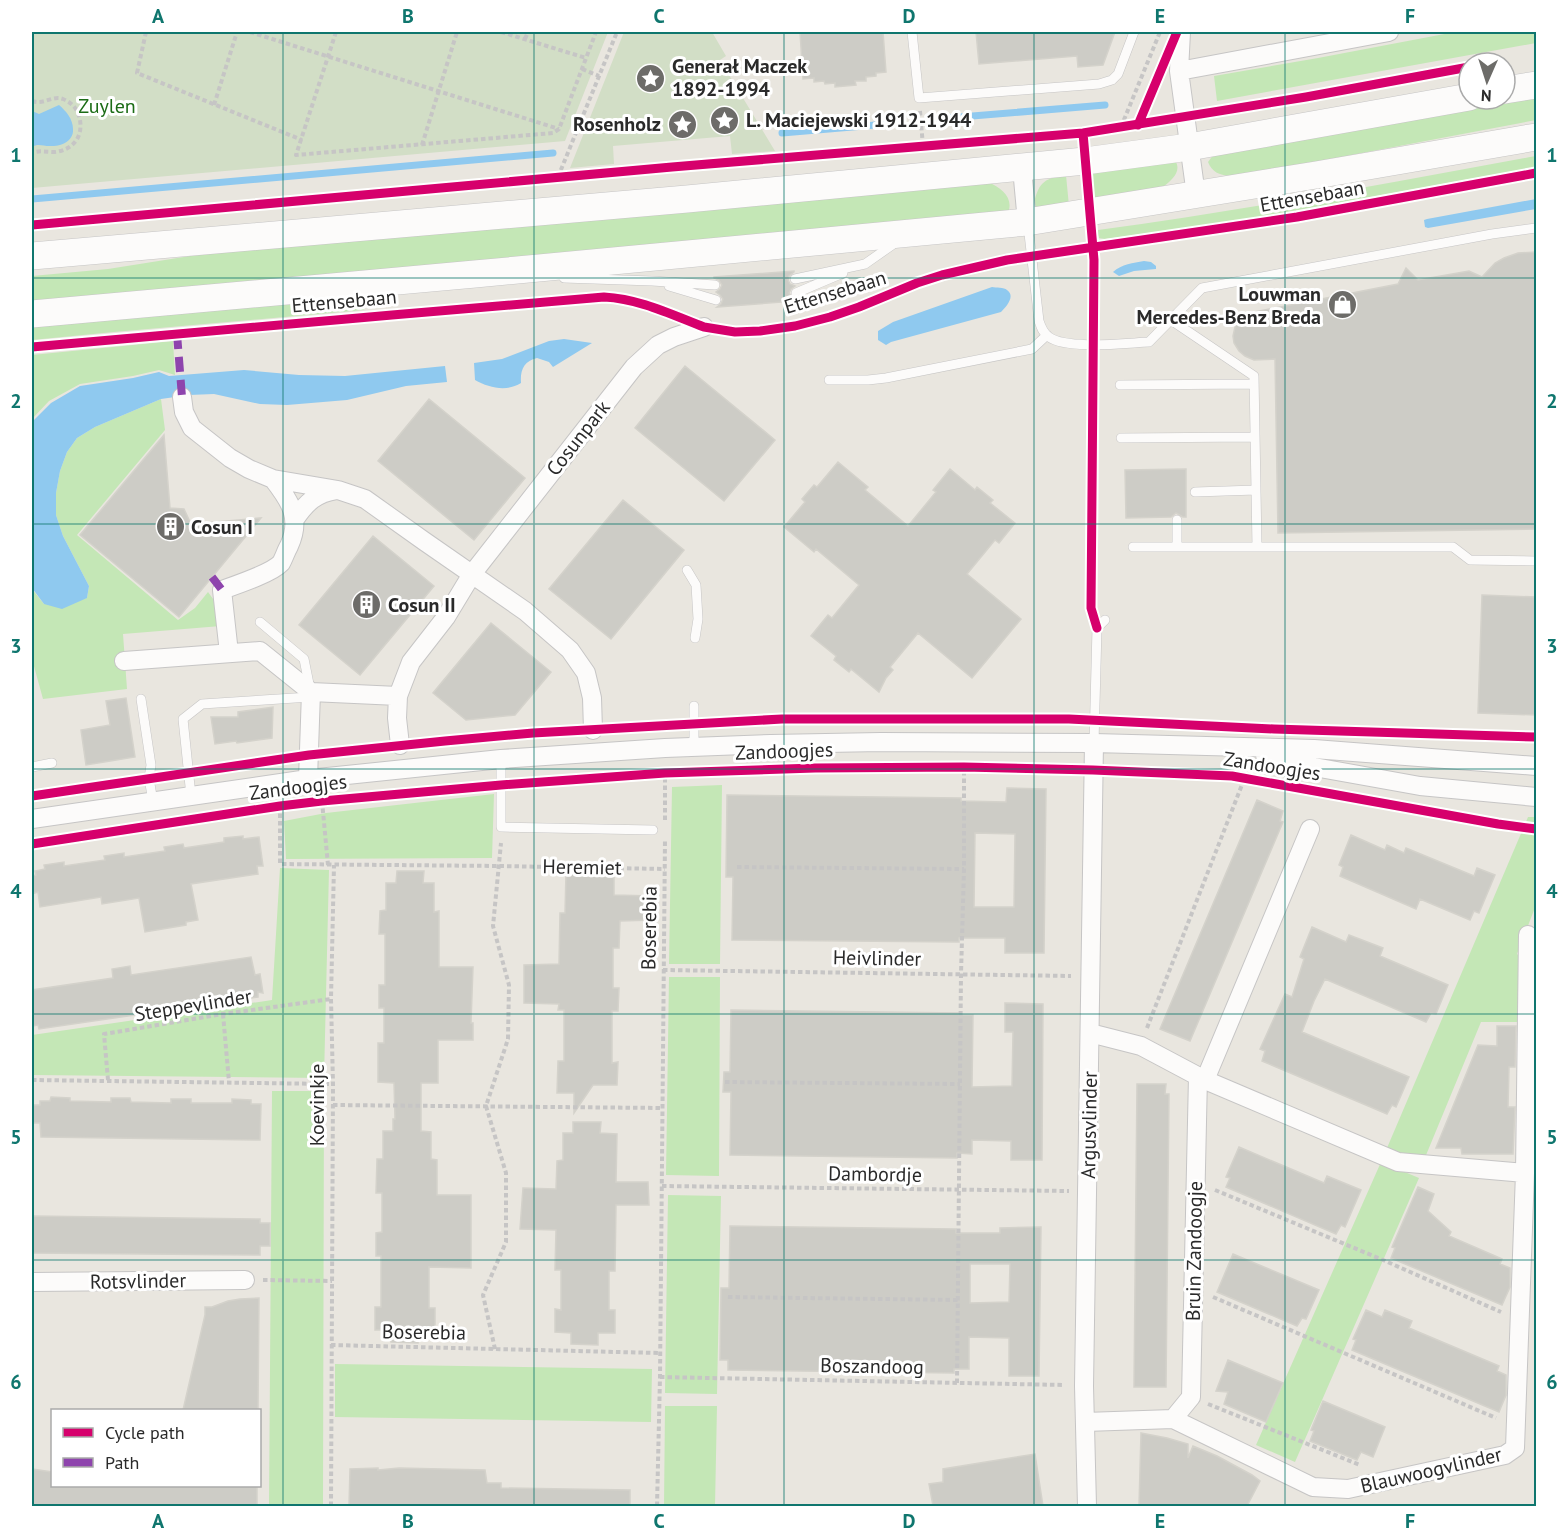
<svg xmlns="http://www.w3.org/2000/svg" width="1568" height="1538" viewBox="0 0 1568 1538" font-family="'PT Sans',sans-serif">
<style>
.green{fill:#c4e7b6}
.cemetery{fill:#d2dec6}
.water{fill:#8fc9ef}
.lines{fill:none;stroke-linecap:round;stroke-linejoin:round}
.stream{stroke:#8fc9ef;stroke-width:7}
.building{fill:#cdccc6;stroke:#d4d2cb;stroke-width:1.5;fill-rule:evenodd}
.lane-casing{stroke:#c6c5c5;stroke-width:10}
.street-casing{stroke:#c6c5c5;stroke-width:20}
.secondary-casing{stroke:#c6c5c5;stroke-width:28}
.path{stroke:#c6c5c5;stroke-width:4;stroke-dasharray:4.5 3;stroke-linecap:butt}
.lane{stroke:#fcfbfa;stroke-width:9}
.street{stroke:#fcfbfa;stroke-width:18}
.secondary{stroke:#fcfbfa;stroke-width:27}
.quiet{stroke:#8e44ad;stroke-width:8;stroke-dasharray:15 8;stroke-linecap:butt}
.cycleway-casing{stroke:#fff;stroke-width:13}
.cycleway{stroke:#d6006c;stroke-width:9}
.grid{fill:none;stroke:#0f766e;stroke-width:1.5;stroke-opacity:0.55}
.labels{text-anchor:middle;dominant-baseline:central;stroke-width:6;stroke-linejoin:round;paint-order:stroke}
.poi-label{font-size:20px;font-weight:bold;fill:#2a2a2a;stroke:#fff;text-anchor:start}
.park-label{font-size:20px;fill:#1c6c16;stroke:#fff}
.street-label{font-size:20px;fill:#2a2a2a;stroke:#fff}
.neatline{fill:none;stroke:#0f766e;stroke-width:2}
.grid-label{font-size:20px;text-anchor:middle;font-weight:bold;fill:#0f766e}
</style>
<rect width="100%" height="100%" fill="#e9e6df"/>
<path class="green" d="M1455,32H1536V43L1217,101L1214,76L1318,58Z
M1536,95V120L1341,157L1230,176C1219,175 1212,172 1208,162L1214,154Z
M1536,156V167L1238,221L1105,239L1099,238L1097,232L1098,230C1245,210 1391,183 1536,156Z
M1176,162C1181,172 1172,180 1164,186L1094,201L1092,171Z
M1066,175L1069,206L1038,210L1034,203C1039,181 1046,178 1066,175Z
M988,182C1002,188 1014,198 1008,213L32,301V276L108,269L247,247Z
M333,300L364,306L365,308L363,310L114,332L32,340V326Z
M173,341L175,375L159,370L133,376L80,384L49,401L32,419V355Z
M161,399L165,430L77,535L178,620L195,608L208,592L216,603L221,626L123,634L127,689L43,699L32,659V589L44,604L87,598L89,586L63,536L56,515V493L60,471L67,452L77,438L95,427Z
M722,785L720,964H669L672,787Z
M494,794L492,858L286,859L284,821L326,813Z
M1528,817H1536V905L1517,954L1526,961V1022H1481L1424,1160H1414L1387,1148Z
M280,868L329,870L324,1078L32,1075V1035L272,1000Z
M669,977H720L719,1176L666,1175Z
M272,1091H324L323,1506H269Z
M1381,1162L1419,1178L1295,1462L1256,1445Z
M668,1195L721,1196L717,1394L665,1393Z
M335,1364L652,1369L651,1422L335,1417Z
M665,1406H717L715,1506H664Z"/>
<path class="cemetery" d="M32,32H608L565,141L32,188Z
M624,32H712L726,56L720,60L775,151L732,154L730,136L613,146L614,164L570,168Z"/>
<path class="water" d="M59,105C66,111 73,119 73,129C74,141 61,147 50,146C42,146 38,143 32,147V111L39,114Z
M1536,199V209L1428,228L1425,227L1424,220L1427,219Z
M1144,261L1151,262L1156,266V269L1134,271L1119,276L1113,272C1122,264 1133,263 1144,261Z
M992,287C996,288 1004,287 1007,290C1016,296 1006,307 1001,312L891,342L886,345L878,340V331L893,322Z
M564,339L592,343L553,367L549,362L537,358C524,361 520,370 521,383C507,392 489,388 475,380L474,363L502,359L549,341Z
M445,366L447,382L406,386L347,400L287,405L260,404L214,394L189,395L161,399L95,427L77,438L67,452L60,471L56,493V515L63,536L89,586L87,598L62,609L44,604L32,588V422L51,403L80,386L133,378L159,372L169,376L244,370L299,375L345,376Z"/>
<g class="lines">
<path class="stream" d="M948,118L1105,105
M782,133L899,123
M32,199L553,153"/>
</g>
<path class="building" d="M800,32H883L886,72L876,73V76L866,77V81H855L856,85L835,87V83L825,84L824,81L814,82V78L803,79Z
M976,32H1115L1103,65L1078,67L1077,56L979,64Z
M1536,252V529L1278,533L1275,359L1254,360L1245,356L1239,351L1234,343L1233,336L1235,327L1239,319L1249,313L1398,284L1406,268L1418,280L1469,271L1482,277L1495,263L1504,258L1518,253Z
M794,271V272L789,276L788,280L790,284L795,286L791,289L789,293L792,298L796,301L717,307L721,304L723,299L720,295L716,292L720,289L722,285L719,280L714,278V277Z
M685,366L775,440L724,501L635,428Z
M429,399L525,478L474,540L378,461Z
M164,435L170,508L184,509L191,524L261,518L179,617L80,535Z
M838,462L868,487L865,490L908,526L936,492L933,490L950,469L975,490L977,487L993,500L990,503L1015,523L999,543L995,540L967,574L1021,619L972,678L918,633L890,667L893,670L886,678L879,692L851,669L849,672L834,660L836,656L811,636L828,615L832,618L859,585L816,549L814,552L784,527L805,502L802,499L814,485L817,487Z
M1186,469V517H1183L1176,513L1171,517L1126,518L1125,470Z
M623,500L684,550L611,639L549,589Z
M373,536L434,586L360,675L299,625Z
M1482,595L1536,597V715L1478,713Z
M491,623L551,672L515,715L466,720L433,693Z
M126,698L135,757L86,765L81,730L110,725L106,701Z
M273,707L272,738L237,743L236,741L215,744L211,717H238V712Z
M1007,788L1046,789L1044,953H1005V938H959V942L732,940L733,877H726L727,795L961,798V801L1006,802ZM975,833L1015,834L1014,907H974Z
M1257,800L1283,811L1280,821L1283,822L1190,1041L1160,1029Z
M1351,835L1385,850L1387,845L1404,853L1406,848L1474,876L1477,868L1495,875L1479,913L1474,911L1470,920L1420,899L1416,909L1340,876L1343,867L1339,865Z
M243,836V839L259,837L263,866H257L258,874L191,884L198,920L186,922V925L145,932L139,898L102,904L101,897L40,907L38,892L32,894V876L36,875L35,871L45,869L44,865L64,862V866L105,860L104,856L124,853V857L165,851L164,847L183,844L184,848L224,842V838Z
M397,871H424L423,883H434V912L439,911V967H473L471,1023H473V1040H438V1083H421V1131L431,1132V1159L437,1160V1195H471V1268L429,1267V1308H435V1331H418V1343L391,1342V1330H375V1307H381V1256H376V1233L382,1232V1193H376L377,1159H383V1131H393V1119H395L394,1083L378,1082V1043H384V1008H379V985H385V934H379L380,911L386,910V883H396Z
M566,873L614,874V895L652,896V920L620,921L619,948H613V988H619L618,1011H612V1063L618,1062L617,1085H593L574,1113V1093H557L558,1061H564V1010H558L559,1004L524,1003V965L559,964L560,913H565Z
M1312,927L1346,942L1349,935L1383,948L1380,956L1448,985L1436,1014L1431,1013L1426,1022L1325,979L1314,1001L1302,1032L1409,1077L1396,1107L1392,1105L1387,1114L1262,1061L1265,1051L1260,1049L1285,994L1292,997L1304,959L1300,957Z
M251,957L255,975L260,974L263,993L258,992V997L39,1029L38,1025L32,1026V990L113,978L112,969L130,966L131,975Z
M1005,1003L1043,1004L1042,1160H1011V1141L972,1140V1154L957,1153V1158L730,1155L731,1092H723L724,1072H730L731,1010L959,1013V1015H973L972,1087L1012,1086L1013,1032H1005Z
M1497,1026H1516L1515,1067H1509L1508,1107H1515L1513,1154H1462L1461,1148H1436L1478,1045L1497,1046Z
M1137,1084H1166L1165,1094H1169L1166,1387H1134Z
M51,1097L70,1098V1101L111,1102V1098H130L131,1102L171,1103V1099H191V1103H232V1099L251,1100V1104H261L260,1140L41,1137L40,1123H32V1105H40V1101H50Z
M573,1122H601L600,1133L617,1134L616,1182H648L649,1205H616L615,1271H609V1310H615V1333H598V1345L571,1344V1333L555,1332V1309L561,1310V1270H555L556,1230L520,1229L523,1188L556,1189L557,1161L563,1160V1133H573Z
M1239,1147L1324,1183L1327,1176L1361,1190L1345,1227L1341,1225L1336,1234L1226,1187L1230,1178L1226,1177Z
M1418,1187L1434,1194L1428,1211L1451,1232L1449,1236L1502,1259L1500,1264L1510,1268V1287L1502,1305L1391,1258L1395,1248L1392,1247Z
M32,1216L260,1219V1223H270V1246H260V1255L32,1253Z
M730,1226L956,1229V1233H1000V1228L1041,1227L1039,1376H1009V1338L969,1337V1369H954V1373L728,1370V1360H720L721,1288H729ZM970,1264H1010L1009,1302L970,1303Z
M1233,1254L1319,1290L1306,1319L1302,1318L1297,1326L1217,1292Z
M259,1298L258,1410H183L205,1315V1307H212L228,1301L240,1299Z
M1366,1310L1382,1317L1385,1310L1412,1321L1409,1328L1499,1366L1497,1371L1506,1375V1395L1499,1412L1352,1350L1356,1340L1353,1339Z
M1228,1360L1283,1383L1266,1422L1224,1404L1228,1392L1216,1391Z
M1323,1401L1385,1427L1373,1457L1361,1452L1357,1460L1310,1441L1314,1431L1311,1430Z
M1141,1433L1167,1438L1188,1444V1458L1193,1446L1217,1456L1252,1475L1260,1481L1247,1506H1139Z
M1035,1454L1043,1506H933L929,1484L943,1482V1469Z
M378,1468V1470L399,1468L485,1470L487,1483H501V1488L630,1490V1506H349L350,1469Z
M32,1469L52,1472V1485H257V1505H253V1506H32Z"/>
<g class="lines">
<defs>
<path id="lane" d="M912,32L919,98L1099,84L1112,80L1118,74L1134,32
M1028,225L1039,321C1041,327 1043,333 1049,337C1067,350 1126,343 1149,342L1202,288L1492,234L1536,228
M564,278L652,281L715,285
M795,279L865,264L895,243
M669,286L716,300
M796,293L843,273
M1171,320L1254,376L1257,547
M829,380H868L886,378L1032,349L1047,335
M1120,385L1254,384
M1121,438L1255,437
M1195,492L1256,490
M1177,520V547
M1133,547H1453L1470,560L1536,561
M687,570L696,585L698,619L695,638
M260,622L304,659L310,689
M141,699L151,765L149,778L153,802
M1094,743L1097,628L1105,620
M694,747V706
M501,759V827L653,830
M32,767L52,763
M191,796L183,719L202,704L310,697"/>
<path id="street" d="M1181,32L1179,71L1196,195
M1179,71L1389,32
M1022,168L1027,222
M182,397L184,412L192,428L230,458L249,469L273,479L338,490L365,499L424,541L525,611L570,650L586,673L592,698L593,730
M295,519C306,503 316,493 336,490
M229,653L222,590C236,585 272,573 281,563C284,558 286,551 289,546C302,518 290,501 273,479
M124,661L260,651L311,692L308,779
M311,692L398,696
M400,745L397,718L398,696L411,662L446,617L472,574L634,367L658,345L674,337L704,327
M1265,755L1314,767L1420,786L1536,797
M32,819L308,779L501,759L665,748L771,744L881,742L1094,743L1314,749L1536,766
M1090,1033L1141,1046L1205,1080L1398,1162L1525,1173
M1205,1080L1310,829
M32,1282L245,1280
M1173,1419L1191,1397L1198,1076
M1085,1422L1173,1419L1313,1487L1348,1489L1505,1455L1515,1448L1525,1173L1528,935
M1087,1506L1084,1386L1094,743"/>
<path id="secondary" d="M1505,90L1536,85
M32,256L687,199L1085,161L1189,147L1469,97
M32,314L475,274L1027,222L1316,175L1536,137"/>
</defs>
<use href="#lane" class="lane-casing"/>
<use href="#street" class="street-casing"/>
<use href="#secondary" class="secondary-casing"/>
<path class="path" d="M146,32L137,73L302,140
M250,32L559,129
M336,32L296,155L553,133L559,129L596,32
M501,32L586,58
M525,39L528,32
M582,69L599,76
M32,101C44,105 53,95 63,99C73,103 78,110 80,120C83,138 72,150 55,152C46,152 39,150 32,153
M214,105L237,32
M920,111L923,146
M1121,127L1160,32
M422,145L457,32
M558,177L617,32
M322,801L328,865
M280,806V864L499,866L665,869
M665,820V767
M737,867L964,869
M663,970L1071,976
M223,1014L229,1082
M1147,1028L1245,777
M32,1080L333,1084
M108,1080L104,1034L223,1014L331,999
M725,1082L960,1084
M333,1105L663,1108
M662,1186L1069,1191
M1215,1190L1383,1260L1501,1312
M263,1280L332,1281
M728,1297L958,1300
M1213,1297L1496,1418
M331,1345L659,1353
M495,1349L483,1295L506,1242V1173L486,1106L508,1039L509,985L493,926L501,843
M660,1377L1064,1385
M957,1383L961,974L964,869V767
M1208,1404L1360,1465
M331,1506L333,1084L331,999L334,865
M657,1506L660,1377L665,839"/>
<use href="#lane" class="lane"/>
<use href="#street" class="street"/>
<use href="#secondary" class="secondary"/>
<path class="quiet" d="M177,334L182,397
M212,577L222,590"/>
<defs>
<path id="cycleway" d="M1138,125L1177,32
M1083,133L1094,260L1091,608L1097,628
M32,225L672,167L1083,133L1306,97L1469,67
M32,347L392,315L604,297C640,299 670,314 704,327L735,332L760,331L795,326L830,317L859,307L917,283L942,275L1007,260L1297,217L1536,173
M32,796L309,755L445,741L533,733L782,719H1069L1274,729L1536,737
M32,844L280,806L322,801L501,785L665,773L815,768L964,767L1093,770L1232,776L1498,824L1536,829"/>
</defs>
<use href="#cycleway" class="cycleway-casing"/>
<use href="#cycleway" class="cycleway"/>
</g>
<path class="grid" d="M283,32V1506M534,32V1506M784,32V1506M1034,32V1506M1285,32V1506M32,278H1536M32,524H1536M32,769H1536M32,1014H1536M32,1260H1536"/>
<defs>
<symbol id="sight-disc" viewBox="-11 -11 22 22"><circle r="9.5" fill="#6d6c69" stroke="#fff"/><path d="M0-6L1.8-2.2L6-1.7L2.9 1.2L3.7 5.4L0 3.3L-3.7 5.4L-2.9 1.2L-6-1.7L-1.8-2.2Z" fill="#fff"/></symbol>
<symbol id="shop-disc" viewBox="-11 -11 22 22"><circle r="9.5" fill="#6d6c69" stroke="#fff"/><path d="M-5-2.5h2.3a2.7 3.5 0 0 1 5.4 0H5L5.5 6h-11ZM-1.5-2.5h3a1.5 2.3 0 0 0-3 0Z" fill="#fff"/></symbol>
<symbol id="building-disc" viewBox="-11 -11 22 22"><circle r="9.5" fill="#6d6c69" stroke="#fff"/><path d="M-4-6H4V6H1V3H-1V6H-4ZM-2.5-4.3h1.7v1.8h-1.7ZM.8-4.3h1.7v1.8H.8ZM-2.5-1h1.7V.8h-1.7ZM.8-1h1.7V.8H.8Z" fill="#fff"/></symbol>
</defs>
<g fill-rule="evenodd">
<use href="#sight-disc" x="634" y="62" width="33" height="33"/>
<use href="#sight-disc" x="708" y="104" width="33" height="33"/>
<use href="#sight-disc" x="666" y="108" width="33" height="33"/>
<use href="#shop-disc" x="1326" y="288" width="33" height="33"/>
<use href="#building-disc" x="154" y="510" width="33" height="33"/>
<use href="#building-disc" x="350" y="588" width="33" height="33"/>
</g>
<g class="labels">
<g class="poi-label">
<text x="672" y="66">Generał Maczek<tspan x="672" dy="23">1892-1994</tspan></text>
<text x="746" y="120">L. Maciejewski 1912-1944</text>
<text x="661" y="124" text-anchor="end">Rosenholz</text>
<text x="1321" y="294" text-anchor="end">Louwman<tspan x="1321" dy="23">Mercedes-Benz Breda</tspan></text>
<text x="191" y="527">Cosun I</text>
<text x="388" y="605">Cosun II</text>
</g>
<g class="park-label">
<text x="107" y="106">Zuylen</text>
</g>
<g class="street-label">
<text transform="translate(1312 196) rotate(-10)">Ettensebaan</text>
<text transform="translate(835 292) rotate(-17)">Ettensebaan</text>
<text transform="translate(344 301) rotate(-5)">Ettensebaan</text>
<text transform="translate(578 438) rotate(-52)">Cosunpark</text>
<text transform="translate(784 751) rotate(-2)">Zandoogjes</text>
<text transform="translate(1272 766) rotate(9)">Zandoogjes</text>
<text transform="translate(298 787) rotate(-7)">Zandoogjes</text>
<text transform="translate(582 867) rotate(1)">Heremiet</text>
<text transform="translate(649 928) rotate(-89)">Boserebia</text>
<text transform="translate(877 958) rotate(1)">Heivlinder</text>
<text transform="translate(193 1005) rotate(-9)">Steppevlinder</text>
<text transform="translate(317 1105) rotate(-90)">Koevinkje</text>
<text transform="translate(1089 1125) rotate(-89)">Argusvlinder</text>
<text transform="translate(875 1174) rotate(1)">Dambordje</text>
<text transform="translate(1194 1251) rotate(-89)">Bruin Zandoogje</text>
<text transform="translate(138 1281) rotate(-1)">Rotsvlinder</text>
<text transform="translate(424 1332) rotate(1)">Boserebia</text>
<text transform="translate(872 1366) rotate(1)">Boszandoog</text>
<text transform="translate(1431 1470) rotate(-13)">Blauwoogvlinder</text>
</g>
</g>
<rect width="1568" height="1538" fill="none" stroke="#ffffff" stroke-width="66"/>
<rect x="51" y="1409" width="210" height="78" fill="#ffffff" stroke="#aaaaaa" stroke-width="1.5"/>
<rect x="63" y="1428" width="30" height="9" fill="#d6006c" stroke="#aaaaaa" stroke-width="1.5"/>
<text x="105" y="1439" font-size="18" fill="#2a2a2a">Cycle path</text>
<rect x="63" y="1458" width="30" height="9" fill="#8e44ad" stroke="#aaaaaa" stroke-width="1.5"/>
<text x="105" y="1469" font-size="18" fill="#2a2a2a">Path</text>
<g transform="translate(1487 81) rotate(183)"><circle r="28" fill="#ffffff" stroke="#aaaaaa" stroke-width="1.5"/>
<path d="M0-4.5L10 22L0 15L-10 22Z" fill="#6d6c69"/>
<text y="-9" font-size="16" font-weight="bold" text-anchor="middle" fill="#2a2a2a">N</text>
</g>
<rect x="33" y="33" width="1502" height="1472" class="neatline"/>
<g class="grid-label">
<text x="158" y="23">A</text>
<text x="408" y="23">B</text>
<text x="659" y="23">C</text>
<text x="909" y="23">D</text>
<text x="1160" y="23">E</text>
<text x="1410" y="23">F</text>
<text x="16" y="162">1</text>
<text x="1552" y="162">1</text>
<text x="16" y="408">2</text>
<text x="1552" y="408">2</text>
<text x="16" y="653">3</text>
<text x="1552" y="653">3</text>
<text x="16" y="898">4</text>
<text x="1552" y="898">4</text>
<text x="16" y="1144">5</text>
<text x="1552" y="1144">5</text>
<text x="16" y="1389">6</text>
<text x="1552" y="1389">6</text>
<text x="158" y="1528">A</text>
<text x="408" y="1528">B</text>
<text x="659" y="1528">C</text>
<text x="909" y="1528">D</text>
<text x="1160" y="1528">E</text>
<text x="1410" y="1528">F</text>
</g>
</svg>
